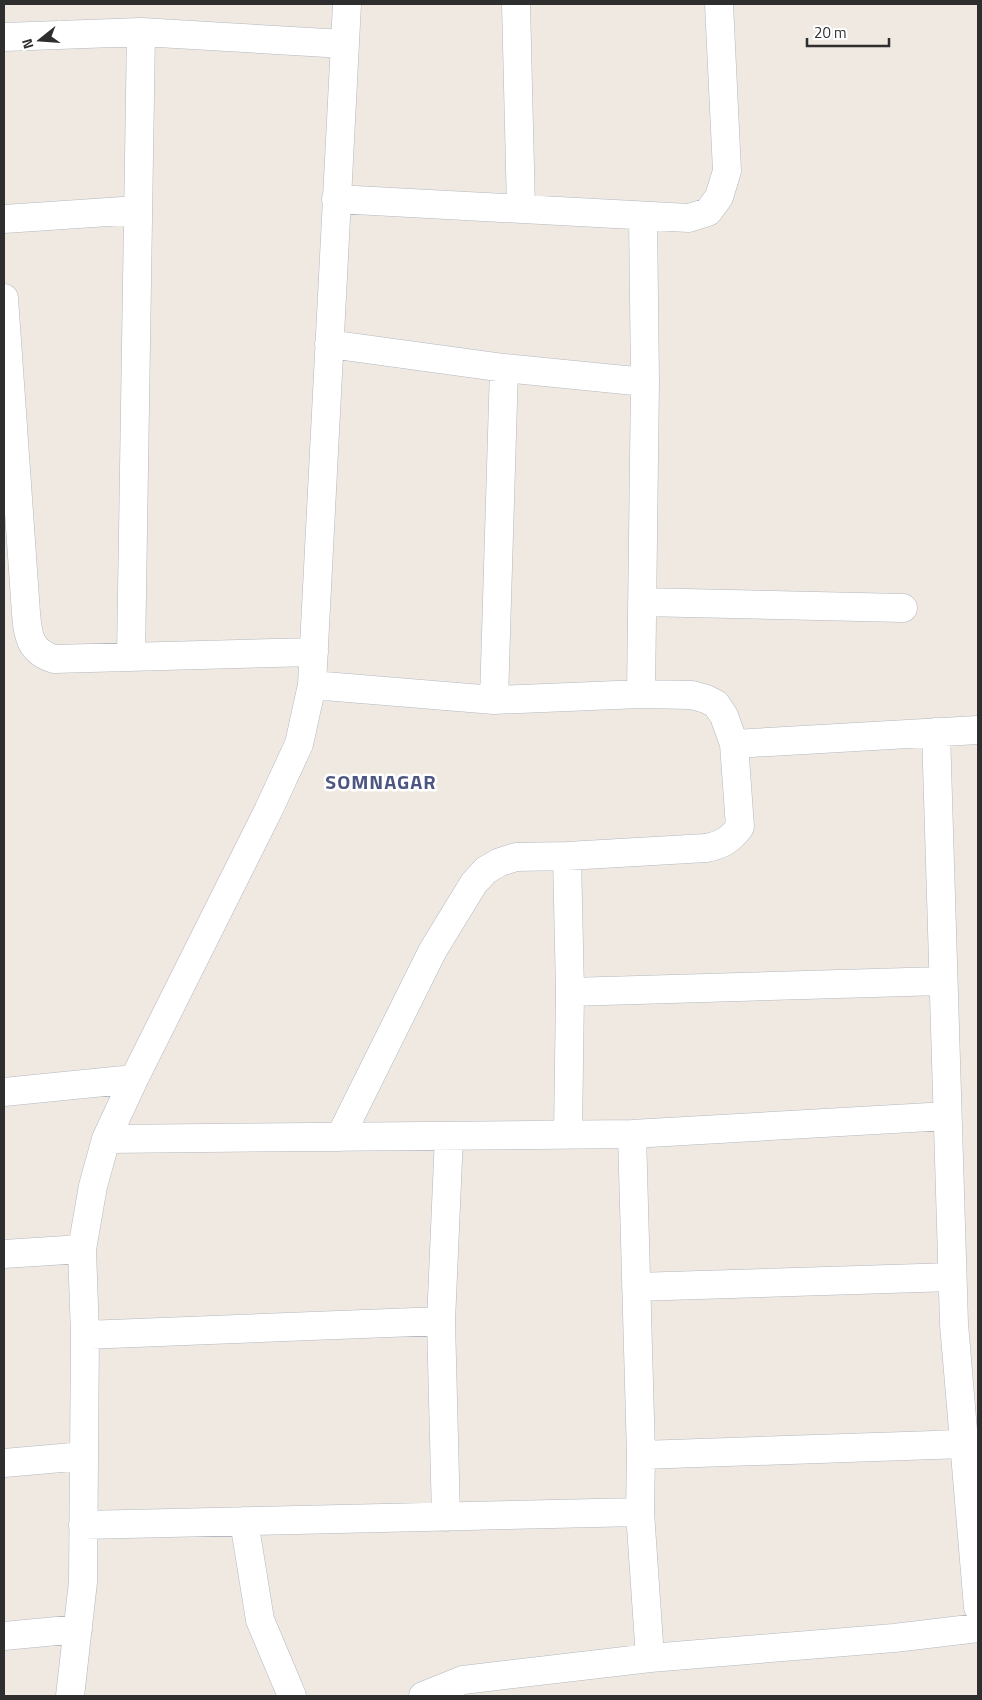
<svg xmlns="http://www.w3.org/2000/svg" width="982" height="1700" viewBox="0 0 982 1700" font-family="'Titillium Web',sans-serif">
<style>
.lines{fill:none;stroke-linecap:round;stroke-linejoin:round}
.minor-casing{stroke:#b4b7c1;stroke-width:29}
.minor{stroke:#fff;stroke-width:28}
.labels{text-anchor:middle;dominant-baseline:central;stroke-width:5;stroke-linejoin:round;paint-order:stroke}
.district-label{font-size:20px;font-weight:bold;letter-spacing:1px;fill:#4d5680;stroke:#fff}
</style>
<rect width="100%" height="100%" fill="#efe9e1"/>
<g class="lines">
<defs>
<path id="minor" d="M516,4L521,209
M4,37L141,32L344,44
M336,199L689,218L708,212L719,197L727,171L719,4
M4,219L138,210
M4,298L26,613C28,635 29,651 54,659L314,652
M329,344L504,368L645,382
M642,602L903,608
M131,657L141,32
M312,685L494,700L641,694L692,695L706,699L716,704L724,716L734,744L740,827C730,840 722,845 706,848L567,856L516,857L500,862L486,870L474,883L433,950L340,1137
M641,694L645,382L643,216
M494,700L504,368
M936,732L954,1324L978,1607
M734,744L978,730
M567,856L570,992
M4,1092L134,1079
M568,1134L570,992L942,981
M632,1134L641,1455L964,1444
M106,1139L632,1134L947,1116
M4,1254L82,1249
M636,1287L952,1277
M441,1321L446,1517
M85,1335L441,1321L449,1136
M4,1463L84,1456
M244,1521L260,1620L292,1696
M83,1525L640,1512L641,1455
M4,1636L78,1629
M650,1658L894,1638L978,1628
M70,1696L83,1582L85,1335L82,1249L93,1186L106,1139L134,1079L268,811L299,744L312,685L347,4
M423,1696L463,1680L650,1658L640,1512"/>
</defs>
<use href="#minor" class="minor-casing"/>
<use href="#minor" class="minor"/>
</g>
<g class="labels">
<g class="district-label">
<text x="381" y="781">SOMNAGAR</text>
</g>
</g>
<rect width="982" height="1700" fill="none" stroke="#2e2e2e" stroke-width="10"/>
<g transform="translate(40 40) rotate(253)" stroke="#ffffff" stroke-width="4" paint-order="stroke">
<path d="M0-4L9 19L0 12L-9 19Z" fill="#2e2e2e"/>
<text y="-8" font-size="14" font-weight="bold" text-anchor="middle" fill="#2e2e2e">N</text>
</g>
<path d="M807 38v8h82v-8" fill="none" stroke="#2e2e2e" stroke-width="2.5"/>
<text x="814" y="38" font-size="15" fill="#2e2e2e" stroke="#ffffff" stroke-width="4" paint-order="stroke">20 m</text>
</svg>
